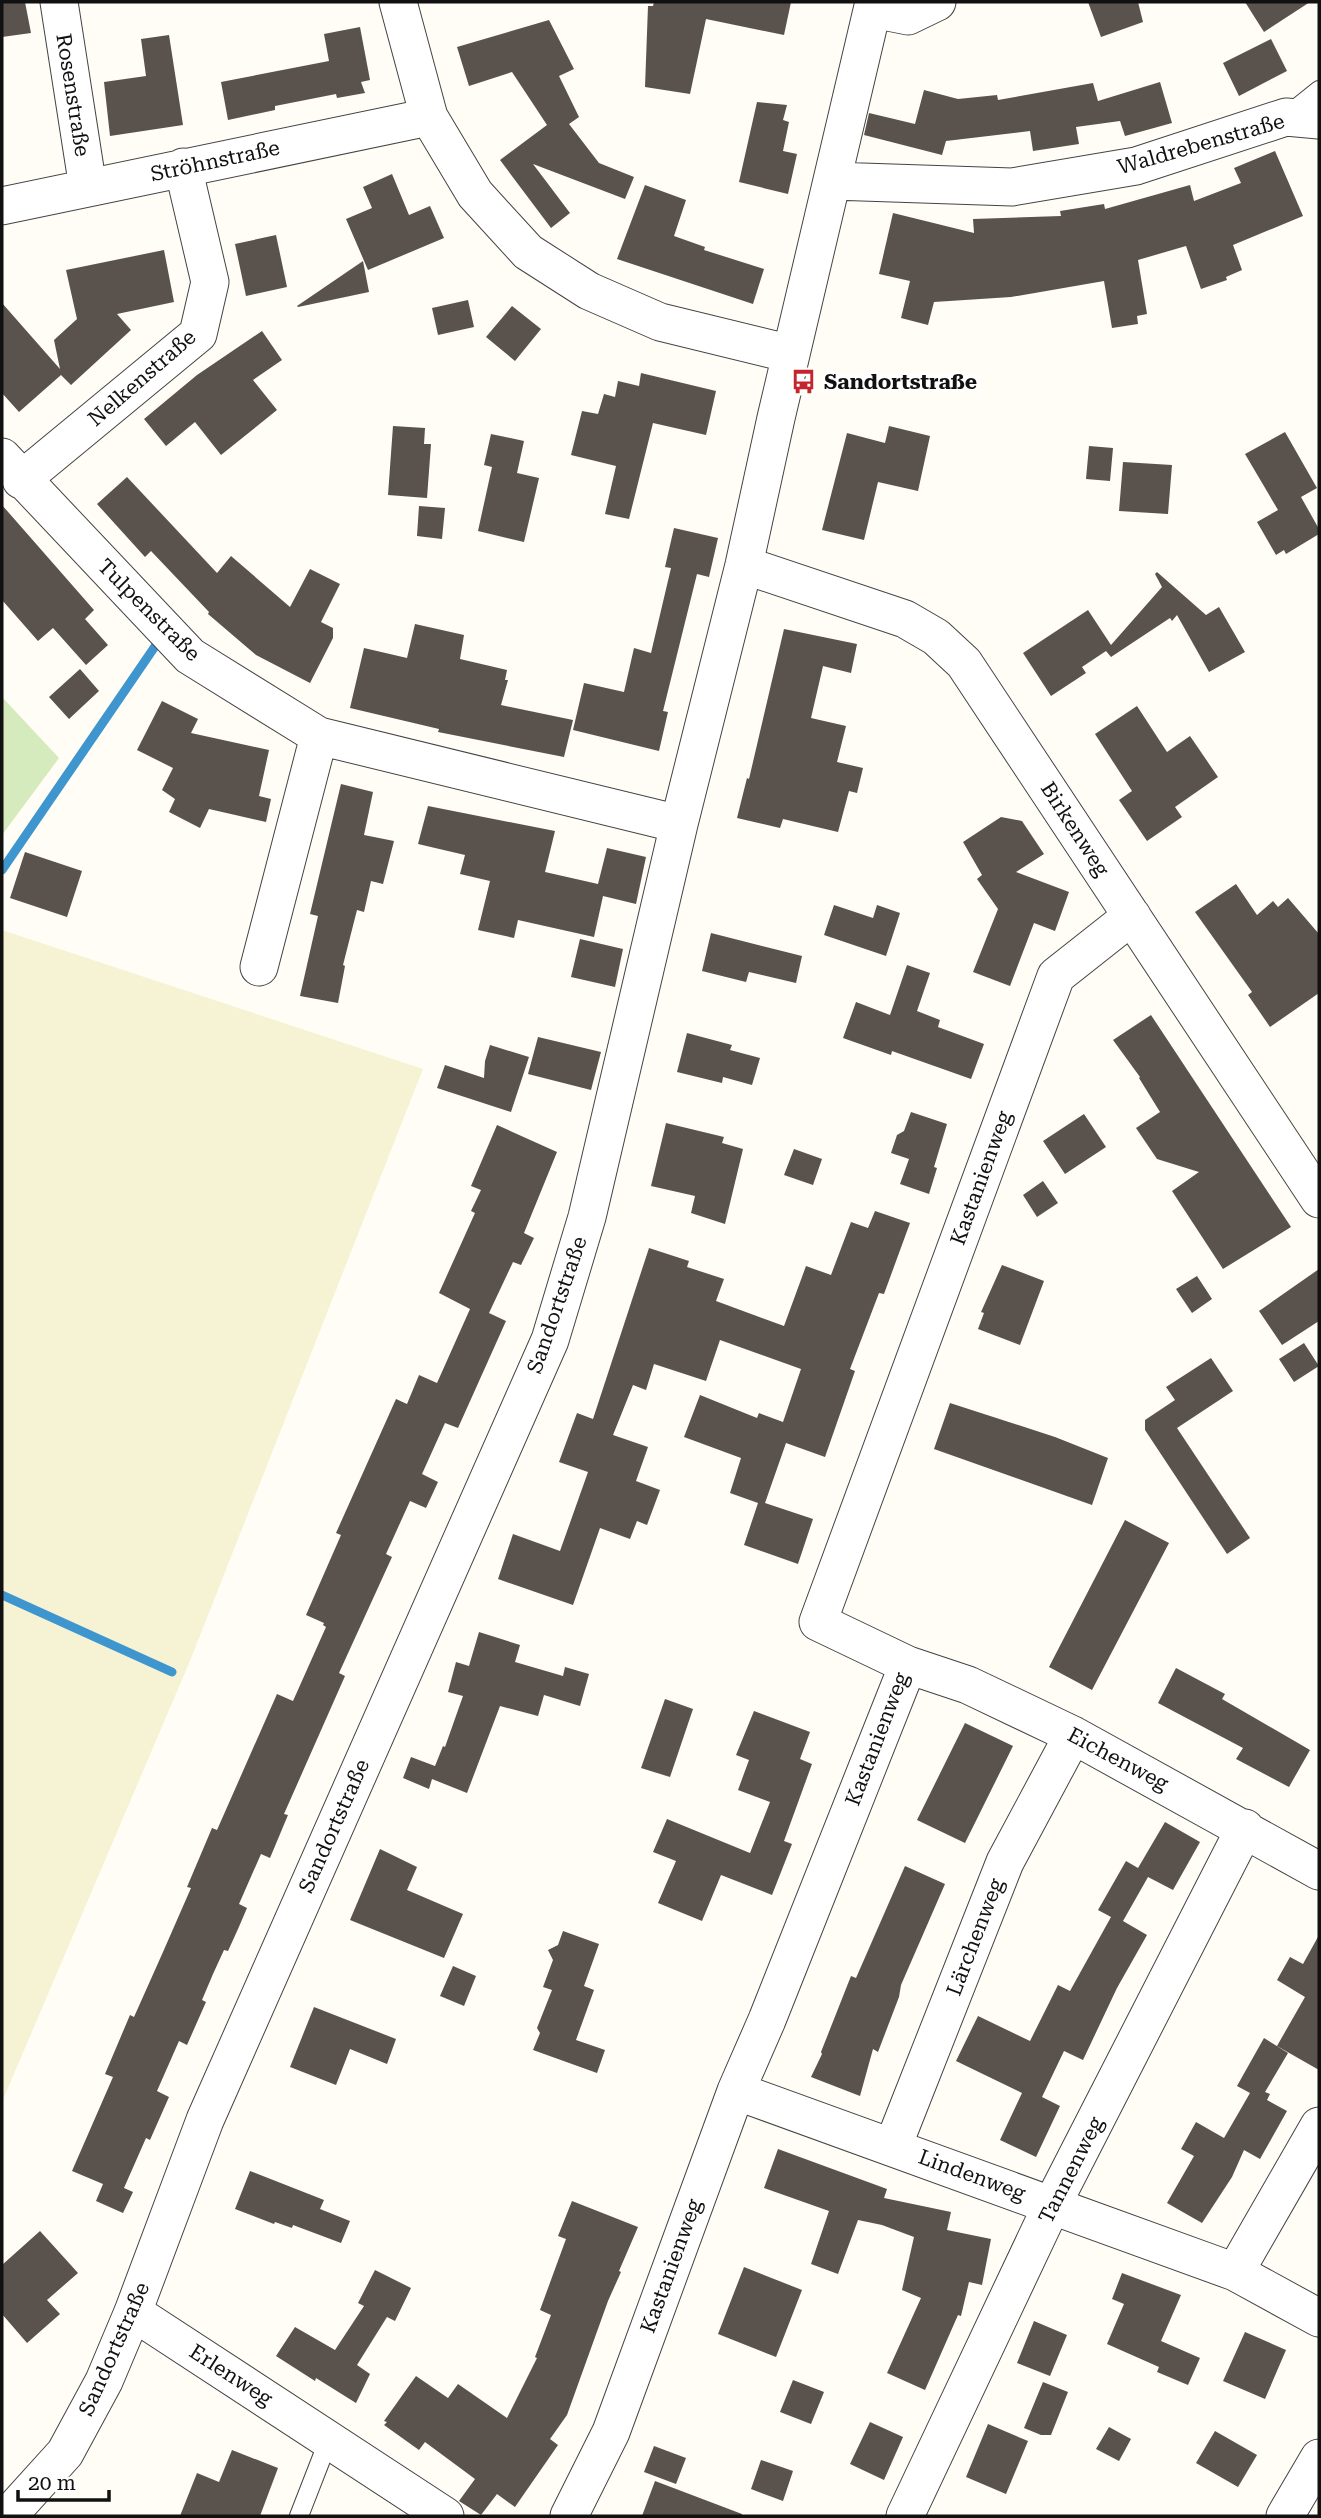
<svg xmlns="http://www.w3.org/2000/svg" width="1321" height="2518" viewBox="0 0 1321 2518" font-family="'Roboto Serif',serif">
<style>
.farmland{fill:#f6f3d4}
.green{fill:#d5ebbd}
.lines{fill:none;stroke-linecap:round;stroke-linejoin:round}
.stream{stroke:#3f96cf;stroke-width:9}
.building{fill:#5a524d}
.lane-casing{stroke:#444;stroke-width:20}
.street-casing{stroke:#444;stroke-width:39}
.lane{stroke:#fff;stroke-width:18}
.street{stroke:#fff;stroke-width:37}
.labels{text-anchor:middle;dominant-baseline:central;stroke-width:7;stroke-linejoin:round;paint-order:stroke}
.street-label{font-size:21px;fill:#111;stroke:#fff}
.poi-label{font-size:21px;font-weight:bold;fill:#111;stroke:#fff;text-anchor:start}
</style>
<rect width="100%" height="100%" fill="#fffdf5"/>
<path class="farmland" d="M2,930L423,1069L190,1661L2,2102Z"/>
<path class="green" d="M2,697L59,758L2,835Z"/>
<g class="lines">
<path class="stream" d="M2,870L158,642
M2,1595L172,1672"/>
</g>
<path class="building" d="M2,2H25L31,33L2,37Z
M654,2H791L784,35L706,19L690,94L645,87L648,6H653Z
M1088,2H1138L1143,22L1101,37Z
M1245,2H1310L1264,32Z
M549,20L574,69L559,76L579,117L569,124L599,163L634,177L625,199L533,164L570,213L551,228L500,160L547,125L512,72L469,86L457,47Z
M360,27L370,80L361,82L365,93L337,98L336,94L275,106V110L228,120L221,82L329,61L324,34Z
M169,35L183,125L110,136L104,82L146,76L141,39Z
M1271,39L1287,71L1239,96L1223,63Z
M1160,82L1172,123L1125,136L1120,121L1076,127L1079,144L1033,151L1030,131L946,141L942,155L864,135L869,113L915,124L924,90L958,99L997,95L998,100L1093,83L1098,101Z
M757,102L787,105L783,120L789,122L783,151L797,154L788,194L739,182Z
M1275,151L1303,216L1233,245L1242,270L1226,277L1227,280L1201,289L1186,246L1138,260L1147,314L1137,316L1138,324L1112,328L1104,281L1011,297L934,302L928,325L901,318L910,281L879,274L893,213L974,233L973,219L1061,216L1060,211L1104,204L1105,209L1190,185L1194,201L1241,183L1234,168Z
M392,174L409,215L430,206L444,238L368,270L346,219L372,208L363,187Z
M645,185L686,200L674,236L705,247L704,250L764,269L753,304L617,259Z
M276,235L287,287L246,296L235,244Z
M164,250L174,302L117,314L131,330L71,385L61,375L19,412L2,393V303L60,369L54,340L77,319L66,270Z
M363,261L369,292L298,307L297,306Z
M468,300L474,327L438,335L432,308Z
M512,306L541,329L515,361L486,337Z
M262,331L282,360L253,380L277,410L221,455L195,422L166,446L144,419L197,375Z
M641,373L716,391L706,435L653,423L629,519L605,514L616,466L571,455L582,411L598,414L604,394L615,397L618,381L639,386Z
M393,426L425,428L424,444H431L427,498L388,495Z
M889,426L930,436L918,491L878,482L864,540L822,530L847,433L885,443Z
M1285,432L1317,488L1301,497L1319,529V534L1286,554L1284,550L1276,555L1257,522L1278,510L1245,454Z
M491,434L524,441L517,473L539,478L524,542L478,531L492,467L484,465Z
M1089,446L1113,448L1110,481L1086,479Z
M1123,462L1172,465L1168,514L1119,511Z
M127,477L217,573L231,556L290,607L310,569L340,584L321,622L333,628V638L310,683L256,655L208,614L209,612L151,551L145,557L97,504Z
M2,505L94,610L85,619L108,645L86,665L53,628L38,641L2,600Z
M419,506L445,508L442,539L417,536Z
M674,528L718,538L709,577L697,574L663,711L668,712L659,751L573,730L584,683L624,692L634,648L651,653L671,568L665,567Z
M1157,572L1206,615L1219,607L1245,652L1209,672L1177,615L1172,621L1170,618L1111,657L1106,651L1082,667L1086,673L1051,696L1023,653L1088,610L1111,645L1162,587L1155,574Z
M415,624L464,635L460,659L507,670L505,680H508L501,705L573,720L564,757L438,732L439,729L350,708L364,648L407,658Z
M784,629L857,644L851,673L823,666L811,718L846,726L837,762L863,768L857,793L849,791L838,832L783,819L780,828L737,818L747,778L749,779Z
M80,669L99,691L69,719L49,697Z
M162,701L198,719L191,733L269,750L259,796L271,799L266,822L209,809L200,828L169,812L175,799L162,790L173,768L137,750Z
M1137,706L1167,752L1190,736L1218,777L1175,807L1182,817L1147,841L1119,800L1132,791L1095,734Z
M341,784L373,792L364,835L394,841L383,884L371,881L364,912L357,910L343,965L345,966L338,1003L300,996L318,916L310,914Z
M428,806L555,831L545,872L598,884L607,848L646,857L636,904L603,896L594,937L518,920L514,938L478,930L490,881L460,874L465,855L418,844Z
M1001,817L1022,821L1044,854L1016,872L1069,892L1055,931L1034,923L1010,986L973,972L998,909L977,879L982,875L963,842Z
M25,852L82,871L67,917L10,898Z
M1236,884L1257,915L1273,901L1278,907L1288,898L1319,934V993L1270,1027L1248,995L1252,992L1195,912Z
M834,905L873,918L877,905L900,913L886,956L824,935Z
M711,933L802,956L796,983L749,972L746,982L702,971Z
M580,939L623,949L615,987L571,977Z
M907,965L930,973L917,1011L940,1020L938,1027L984,1044L971,1079L892,1051L891,1055L843,1038L856,1002L890,1015Z
M1151,1015L1291,1227L1223,1269L1172,1191L1199,1172L1157,1159L1136,1128L1160,1112L1139,1078L1140,1077L1113,1040Z
M687,1033L732,1045L730,1050L760,1058L752,1085L723,1077L722,1083L677,1072Z
M538,1037L601,1052L591,1090L528,1074Z
M490,1045L529,1057L511,1112L437,1088L445,1065L484,1078L485,1061Z
M911,1112L947,1124L934,1167L937,1168L929,1194L900,1184L909,1159L891,1153L897,1135L904,1131Z
M1084,1114L1106,1147L1065,1174L1043,1141Z
M666,1123L724,1137L722,1143L743,1149L725,1224L691,1213L695,1196L651,1186Z
M497,1125L557,1152L524,1233L534,1238L521,1265L513,1262L489,1313L506,1321L458,1428L445,1423L422,1474L438,1482L426,1508L410,1501L386,1554L392,1557L339,1673L345,1676L284,1814L288,1815L270,1858L261,1854L239,1904L247,1908L238,1929L228,1951L224,1950L213,1974L202,2000L206,2002L187,2045L179,2041L157,2091L169,2097L150,2140L146,2138L124,2188L133,2192L123,2213L96,2201L103,2184L72,2171L113,2077L105,2074L130,2015L134,2017L163,1952L191,1888L187,1887L212,1828L217,1830L277,1694L293,1701L326,1627L323,1625L324,1623L306,1615L341,1535L336,1533L396,1399L407,1404L419,1375L437,1383L470,1309L439,1293L475,1213L471,1211L481,1190L471,1186Z
M794,1149L822,1159L813,1185L784,1175Z
M1043,1181L1058,1203L1037,1217L1023,1195Z
M875,1211L910,1223L884,1294L879,1293L850,1369L855,1371L825,1457L786,1443L765,1503L813,1519L798,1564L744,1545L758,1503L730,1493L741,1458L684,1437L700,1395L757,1418L759,1413L783,1422L801,1369L720,1340L706,1381L654,1364L646,1390L633,1385L613,1435L648,1447L636,1481L660,1490L647,1525L637,1521L630,1539L600,1528L573,1605L498,1579L513,1534L560,1551L588,1472L559,1462L577,1413L593,1419L649,1248L689,1261L687,1267L724,1279L716,1301L784,1326L806,1266L831,1275L851,1222L868,1228Z
M1002,1265L1044,1281L1020,1345L978,1329L984,1313L981,1312Z
M1319,1269V1321L1282,1345L1259,1311Z
M1197,1276L1212,1299L1192,1313L1176,1289Z
M1304,1343L1319,1366L1294,1382L1279,1359Z
M1211,1358L1233,1391L1177,1428L1250,1538L1227,1554L1145,1430V1420L1175,1400L1166,1387Z
M950,1403L1055,1437L1108,1458L1092,1505L934,1449Z
M1125,1520L1169,1543L1092,1690L1049,1667Z
M479,1632L520,1645L515,1662L563,1676L565,1667L589,1674L580,1706L544,1695L538,1716L500,1706L467,1793L432,1779L429,1789L403,1778L411,1757L435,1766L443,1746L445,1747L463,1696L448,1692L456,1662L469,1666Z
M1176,1668L1225,1694L1222,1699L1310,1750L1289,1787L1236,1759L1243,1748L1158,1703Z
M665,1699L693,1709L670,1777L641,1768Z
M754,1711L810,1732L800,1759L812,1764L784,1841L792,1844L772,1895L721,1875L702,1921L658,1903L676,1861L653,1852L667,1819L750,1853L770,1802L738,1790L749,1760L736,1755Z
M965,1723L1013,1746L965,1843L917,1820Z
M1165,1822L1200,1842L1173,1890L1148,1877L1123,1921L1147,1935L1117,1988L1083,2060L1064,2051L1042,2097L1060,2106L1036,2157L1000,2140L1022,2093L956,2061L978,2016L1030,2041L1058,1985L1070,1991L1111,1917L1098,1910L1126,1861L1138,1868Z
M380,1849L417,1867L407,1890L463,1914L444,1958L350,1920Z
M905,1866L945,1884L901,1985L899,1997L878,2052L873,2049L860,2096L811,2077L822,2054L821,2052L851,1976L856,1978Z
M563,1931L599,1944L584,1986L594,1990L576,2040L605,2050L597,2073L533,2050L540,2033L537,2028L552,1990L543,1987L553,1960L548,1950L558,1945Z
M1319,1935V2070L1277,2046L1305,1997L1277,1980L1290,1957L1303,1964Z
M453,1966L476,1976L464,2006L440,1996Z
M314,2007L396,2039L387,2064L350,2049L336,2085L290,2067Z
M1264,2038L1288,2053L1265,2092L1270,2094L1267,2100L1287,2111L1260,2159L1244,2150L1232,2177L1202,2223L1167,2203L1194,2156L1181,2149L1196,2122L1224,2138L1250,2093L1237,2086Z
M778,2149L887,2189L884,2198L951,2212L947,2230L991,2239L982,2285L969,2282L961,2316L958,2315L925,2390L887,2373L921,2298L902,2290L914,2237L882,2225L858,2220L838,2274L811,2264L829,2211L764,2188Z
M250,2171L324,2200L320,2209L350,2221L341,2243L293,2225L292,2228L275,2222L274,2224L235,2209Z
M572,2201L638,2227L619,2271L621,2272L608,2301L567,2415L550,2439L558,2445L515,2507L497,2494L481,2515L459,2501L475,2479L425,2442L419,2450L384,2425L387,2422L384,2421L416,2376L448,2398L458,2384L507,2418L537,2358L535,2357L551,2315L540,2310L566,2239L558,2236Z
M40,2231L78,2273L47,2300L60,2314L27,2343L2,2314V2265Z
M744,2267L802,2290L776,2357L718,2334Z
M375,2270L411,2288L395,2321L387,2317L357,2365L370,2374L356,2403L316,2378L315,2381L276,2356L295,2327L335,2350L364,2306L358,2303Z
M1122,2273L1181,2295L1161,2341L1200,2358L1188,2385L1157,2372L1159,2367L1107,2344L1124,2304L1112,2299Z
M1034,2321L1067,2335L1050,2376L1017,2363Z
M1245,2332L1286,2350L1265,2399L1223,2381Z
M793,2380L824,2392L811,2424L780,2412Z
M1043,2382L1068,2392L1051,2435H1041L1024,2428Z
M870,2422L903,2437L884,2480L850,2464Z
M988,2424L1028,2441L1006,2494L966,2477Z
M1109,2427L1131,2439L1119,2461L1096,2449Z
M1215,2431L1257,2455L1238,2487L1196,2463Z
M654,2446L686,2458L676,2484L644,2472Z
M232,2450L278,2468L260,2516H180L197,2473L219,2482Z
M761,2460L793,2471L783,2501L751,2489Z
M655,2481L742,2514V2516H642Z"/>
<g class="lines">
<defs>
<path id="lane" d="M1289,114L1319,90
M299,2516L329,2439"/>
<path id="street" d="M59,2L88,188
M398,2L429,117L475,194L528,252L589,291L660,322L791,354
M873,9L908,16L937,2
M832,181L1012,187L1136,166L1286,117L1319,120
M2,206L429,117
M2,457L190,656L319,736L679,824
M21,480L198,334L210,282L183,167
M744,565L905,619L936,637L964,663L1319,1199
M259,967L319,736
M908,1665L968,1685L1073,1735L1319,1871
M736,2091L1235,2272L1319,2318
M893,2146L1005,1862L1073,1735
M1235,2272L1319,2126
M133,2312L445,2516
M8,2516L65,2453L104,2381L133,2312L205,2120L550,1340L587,1217L679,824L744,565L776,418L874,2
M569,2516L611,2432L736,2091L767,2020L908,1665L818,1622L1056,976L1132,916
M905,2516L1052,2205L1245,1828
M1285,2516L1319,2458"/>
</defs>
<use href="#lane" class="lane-casing"/>
<use href="#street" class="street-casing"/>
<use href="#lane" class="lane"/>
<use href="#street" class="street"/>
</g>
<defs>
<symbol id="bus-bare" viewBox="-9 -9 18 18"><path d="M-5-6H5V4H4V6H2V4H-2V6H-4V4H-5ZM-3.5-4V0h7V-4ZM-3.5 1.2v1.5H-2V1.2ZM2 1.2v1.5H3.5V1.2Z" fill="#c4262e" stroke="#fff" stroke-width="2.5" paint-order="stroke"/></symbol>
</defs>
<g fill-rule="evenodd">
<use href="#bus-bare" x="786" y="364" width="35" height="35"/>
</g>
<g class="labels">
<g class="street-label">
<text transform="translate(73 95) rotate(81)">Rosenstraße</text>
<text transform="translate(1201 144) rotate(-16)">Waldrebenstraße</text>
<text transform="translate(215 161) rotate(-12)">Ströhnstraße</text>
<text transform="translate(142 378) rotate(-41)">Nelkenstraße</text>
<text transform="translate(149 610) rotate(45)">Tulpenstraße</text>
<text transform="translate(1075 829) rotate(57)">Birkenweg</text>
<text transform="translate(981 1178) rotate(-70)">Kastanienweg</text>
<text transform="translate(557 1305) rotate(-71)">Sandortstraße</text>
<text transform="translate(877 1739) rotate(-69)">Kastanienweg</text>
<text transform="translate(1118 1759) rotate(28)">Eichenweg</text>
<text transform="translate(334 1826) rotate(-66)">Sandortstraße</text>
<text transform="translate(975 1937) rotate(-69)">Lärchenweg</text>
<text transform="translate(1071 2170) rotate(-63)">Tannenweg</text>
<text transform="translate(972 2175) rotate(20)">Lindenweg</text>
<text transform="translate(671 2266) rotate(-70)">Kastanienweg</text>
<text transform="translate(114 2349) rotate(-66)">Sandortstraße</text>
<text transform="translate(231 2375) rotate(33)">Erlenweg</text>
</g>
<g class="poi-label">
<text x="824" y="382">Sandortstraße</text>
</g>
</g>
<rect width="1321" height="2518" fill="none" stroke="#111111" stroke-width="7"/>
<path d="M18 2490v10h91v-10" fill="none" stroke="#111111" stroke-width="3.5"/>
<text x="28" y="2490" font-size="21" fill="#111111" stroke="#ffffff" stroke-width="5" paint-order="stroke">20 m</text>
</svg>
